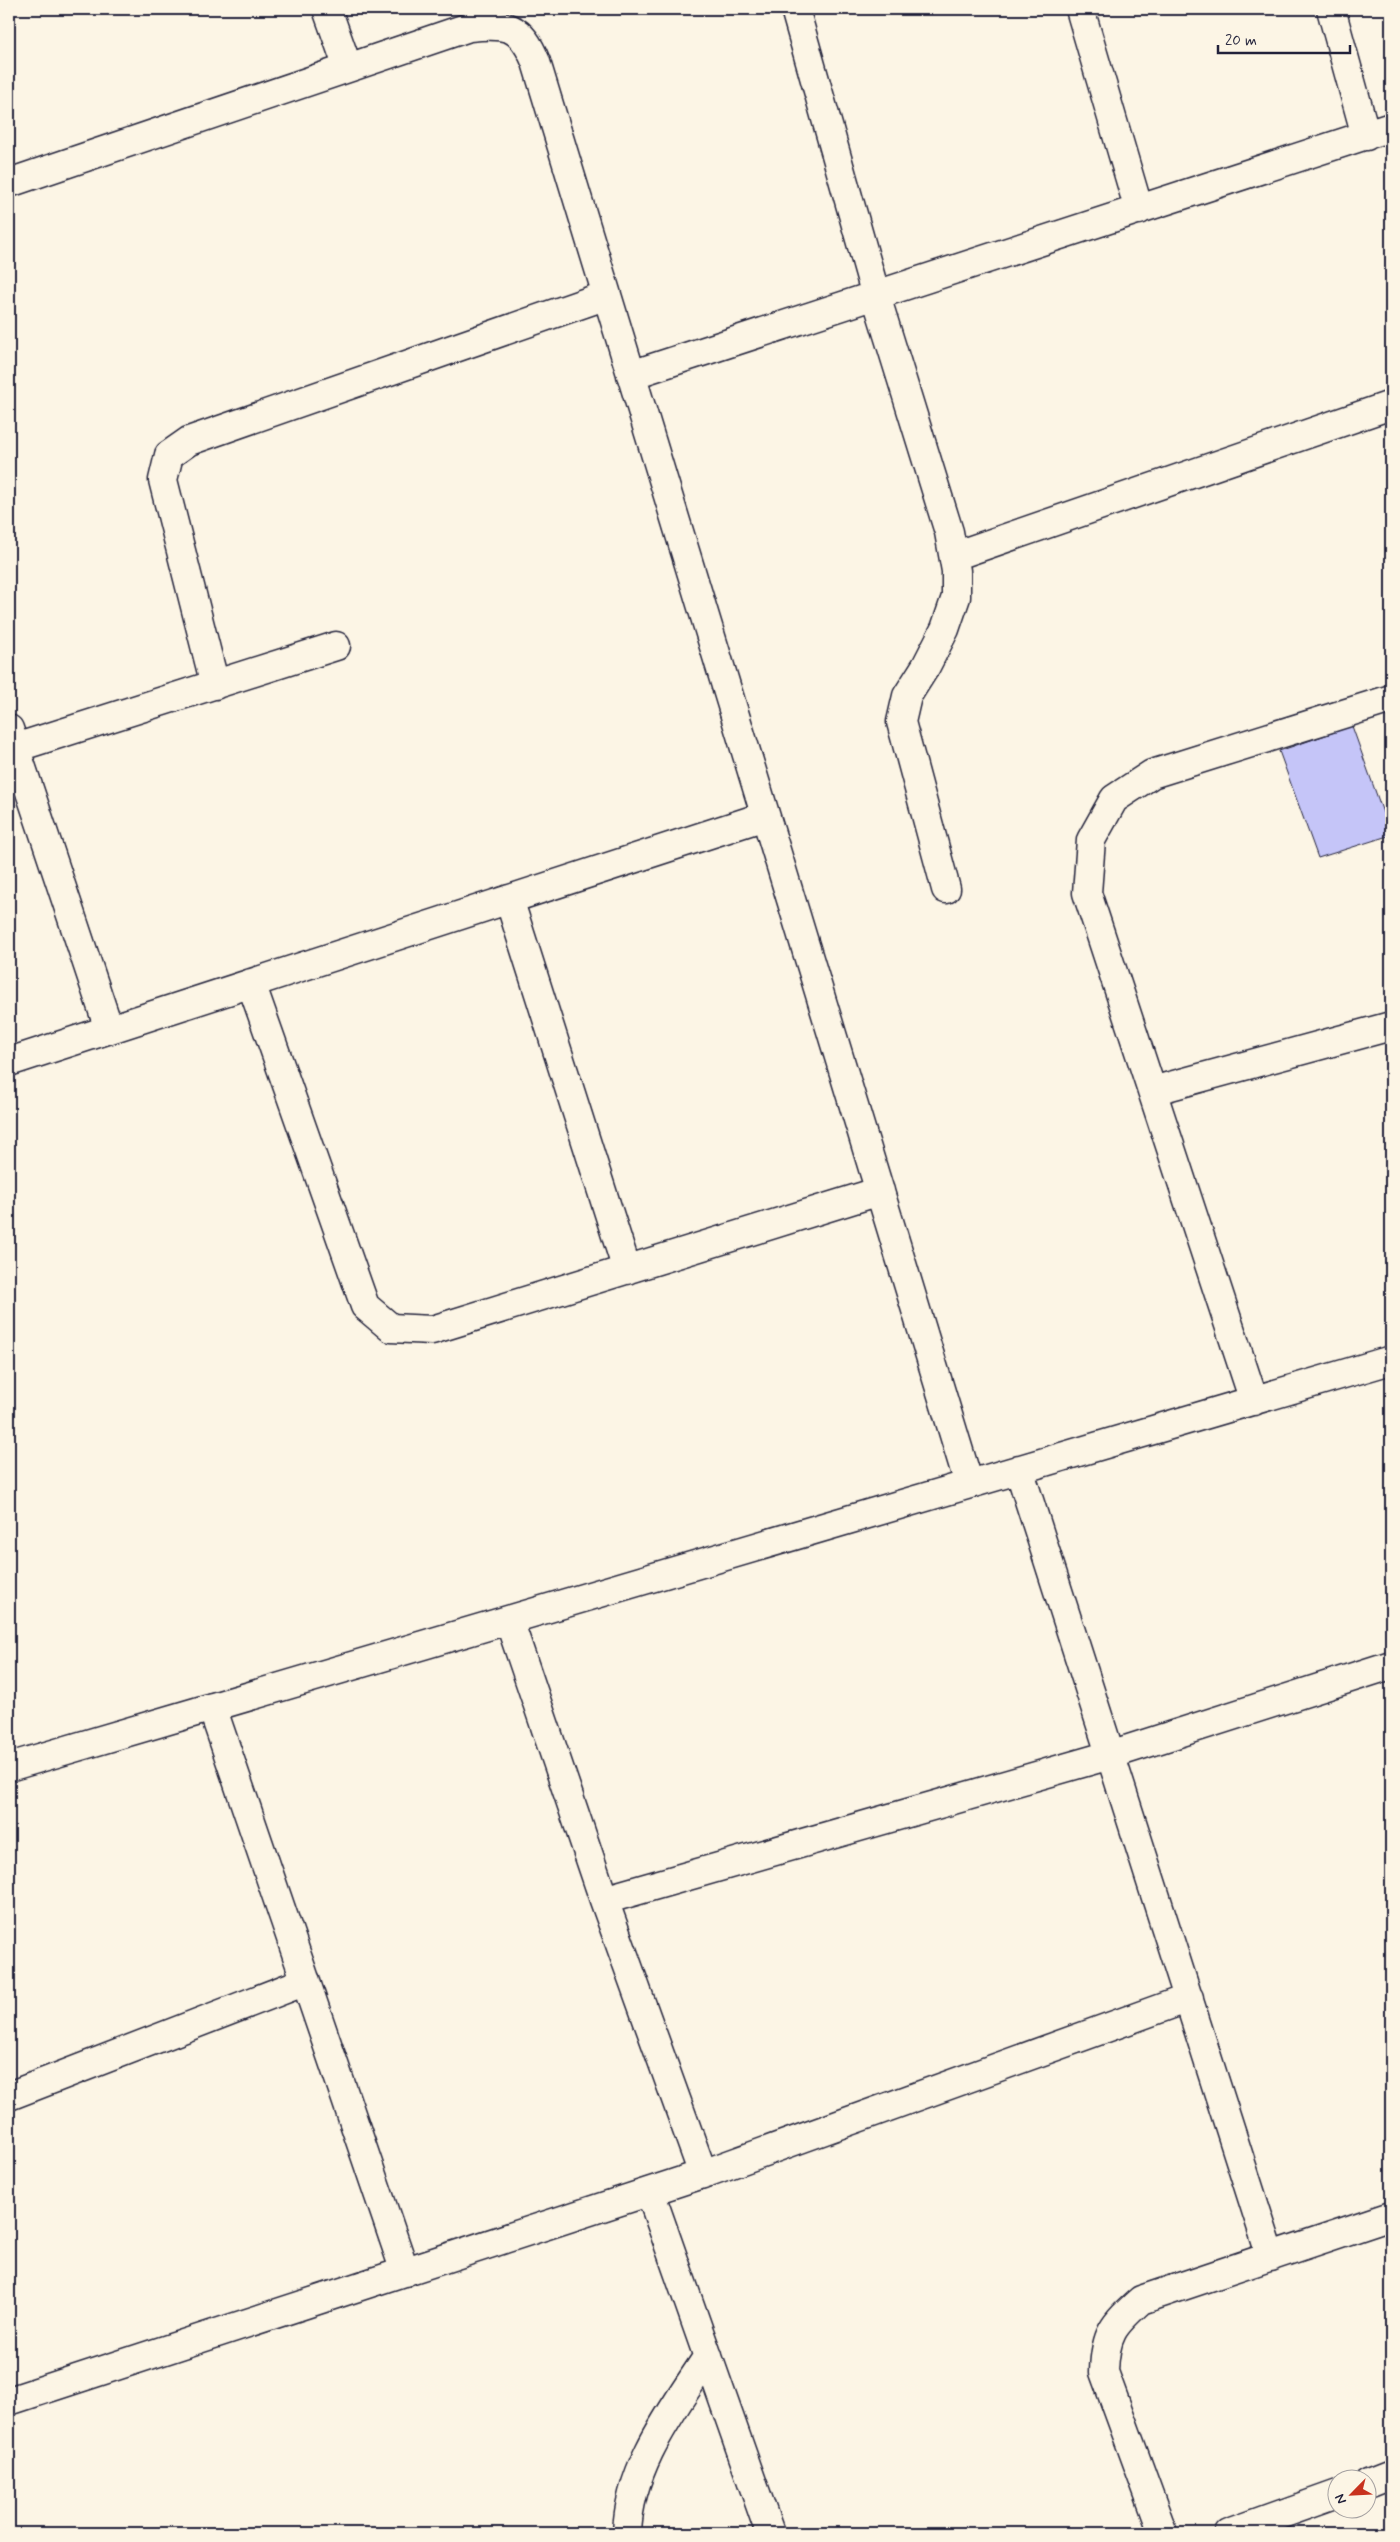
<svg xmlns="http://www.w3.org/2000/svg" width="1400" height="2542" viewBox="0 0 1400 2542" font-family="Mynerve,sans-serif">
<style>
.building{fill:#c5c5f8;stroke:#22223b}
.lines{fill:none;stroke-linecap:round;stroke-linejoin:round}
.minor-casing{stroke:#22223b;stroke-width:31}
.minor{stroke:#fcf5e5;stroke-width:28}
</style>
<rect width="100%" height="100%" fill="#fcf5e5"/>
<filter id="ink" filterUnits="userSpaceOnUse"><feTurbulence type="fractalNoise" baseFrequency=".02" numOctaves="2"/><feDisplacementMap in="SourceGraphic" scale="10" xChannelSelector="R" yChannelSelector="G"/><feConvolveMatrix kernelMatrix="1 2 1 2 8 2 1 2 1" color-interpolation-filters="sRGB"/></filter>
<g filter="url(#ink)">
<path class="building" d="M1352,726L1391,835L1318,858L1279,751Z"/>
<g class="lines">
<defs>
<path id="minor" d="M327,9L348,68
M795,9L876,296L949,532L956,571V597L945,629L926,666L907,696L901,722L946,889
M1080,9L1139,210
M1331,9L1366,136
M9,183L469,27C507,23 521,25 536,62L969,1484
M631,375L1391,127
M954,556L1391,405
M215,685L163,480L169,455L189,441L607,295
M9,729L109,1029
M15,748L336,646
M509,899L627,1270
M251,983L365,1306L391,1328L432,1330L880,1191
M9,1062L765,816
M1152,1091L1391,1026
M1254,1401L1087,893L1091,840L1114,799L1152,774L1391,699
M1019,1469L1271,2257
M509,1620L604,1900L703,2174
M212,1707L405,2272
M9,1767L1391,1360
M604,1900L1110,1755L1391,1665
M9,2096L306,1981
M650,2192L770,2533
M9,2401L703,2174L1189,1998
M1368,2484L1391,2475
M627,2533C629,2466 673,2410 708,2356
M1163,2533L1104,2372C1105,2334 1113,2325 1141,2300L1391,2216
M1229,2533L1338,2494"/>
</defs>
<use href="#minor" class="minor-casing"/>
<use href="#minor" class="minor"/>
</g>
</g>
<rect width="1400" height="2542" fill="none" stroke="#fcf5e5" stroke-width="30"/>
<rect x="15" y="15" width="1370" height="2512" fill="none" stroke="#22223b" stroke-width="2" filter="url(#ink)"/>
<g transform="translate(1352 2494) rotate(246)"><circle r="24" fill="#fcf5e5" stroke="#a5a1a1"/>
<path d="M0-4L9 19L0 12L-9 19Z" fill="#c8321e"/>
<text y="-8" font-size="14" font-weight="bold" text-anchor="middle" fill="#22223b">N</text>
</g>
<path d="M1218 45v8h132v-8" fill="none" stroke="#22223b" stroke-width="2.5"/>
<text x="1225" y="45" font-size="15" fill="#22223b" stroke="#fcf5e5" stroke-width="4" paint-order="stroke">20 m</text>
</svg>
